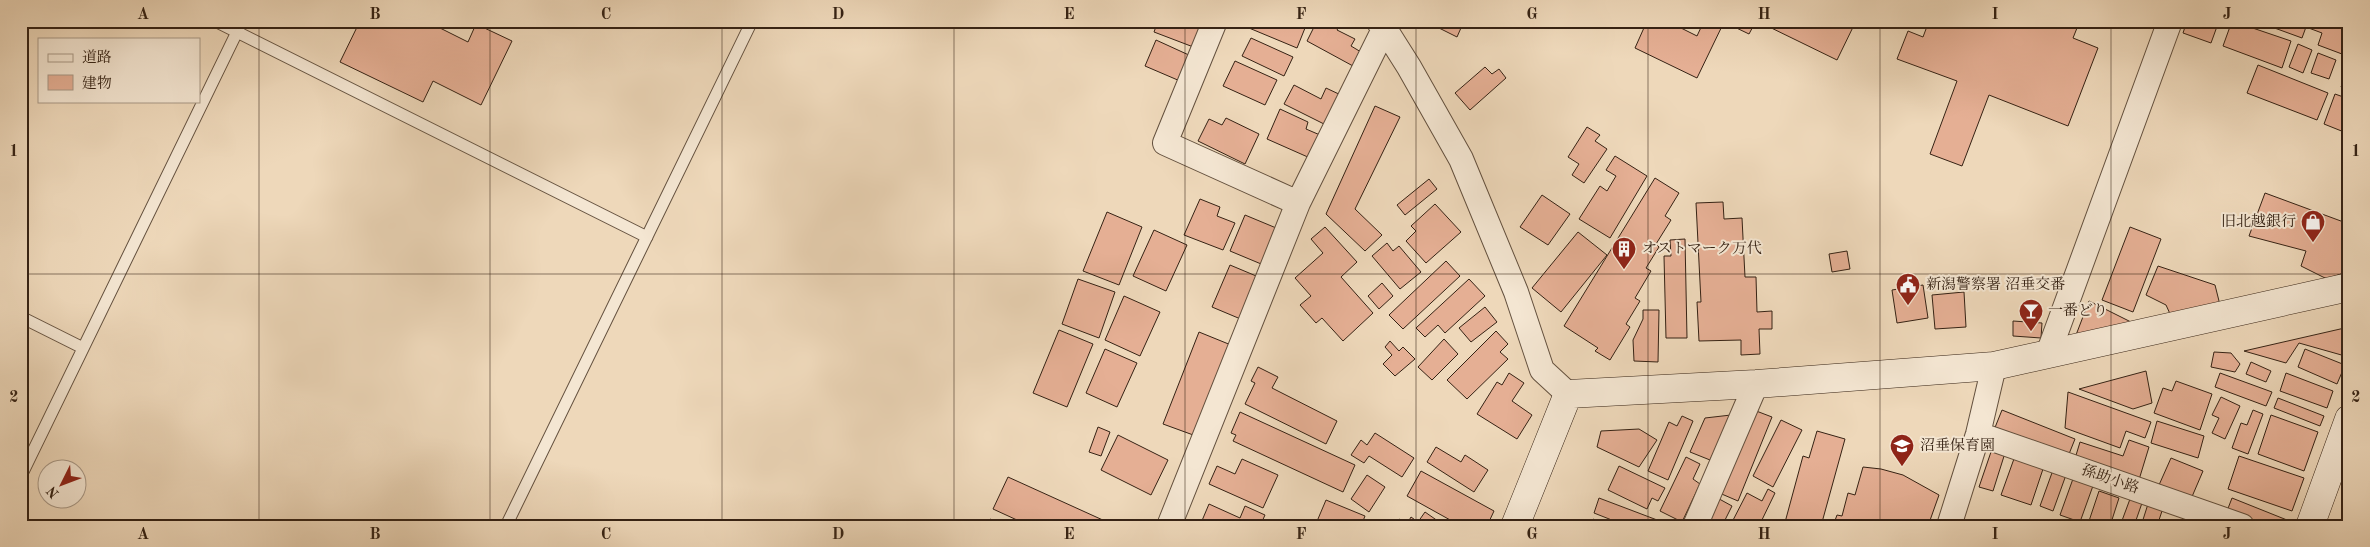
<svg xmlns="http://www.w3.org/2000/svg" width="2370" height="547" viewBox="0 0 2370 547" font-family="'Old Standard TT','Noto Serif JP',serif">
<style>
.building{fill:#e5af94;stroke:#352214}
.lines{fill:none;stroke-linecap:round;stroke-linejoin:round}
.lane-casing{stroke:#63503e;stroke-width:13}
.street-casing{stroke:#63503e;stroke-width:26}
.secondary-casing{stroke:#352214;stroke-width:29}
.lane{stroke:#f4e6d2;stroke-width:11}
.street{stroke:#f4e6d2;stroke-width:24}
.secondary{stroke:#f4e6d2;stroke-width:28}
.grid{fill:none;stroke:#352214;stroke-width:1;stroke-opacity:0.55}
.labels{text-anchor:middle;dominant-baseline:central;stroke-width:4;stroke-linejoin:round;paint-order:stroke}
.poi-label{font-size:15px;fill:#352214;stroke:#f4e6d2;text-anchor:start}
.street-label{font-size:15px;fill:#352214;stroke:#f4e6d2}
.neatline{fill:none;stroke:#352214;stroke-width:2}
.grid-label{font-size:16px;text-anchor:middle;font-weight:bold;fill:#352214}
</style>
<rect width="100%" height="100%" fill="#eed8ba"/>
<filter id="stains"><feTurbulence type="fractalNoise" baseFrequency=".004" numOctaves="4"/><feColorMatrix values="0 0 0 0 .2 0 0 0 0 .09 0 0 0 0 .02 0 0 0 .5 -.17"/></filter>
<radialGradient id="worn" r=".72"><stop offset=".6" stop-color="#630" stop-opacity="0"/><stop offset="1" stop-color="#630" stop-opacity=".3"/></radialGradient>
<path class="building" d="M360,21H426L468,42L476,24L512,41L481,105L433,81L423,102L340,62Z
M1158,21H1206L1196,48L1154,32Z
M1252,21H1303L1307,23L1297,48L1249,28Z
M1317,21H1342L1337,30L1355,39L1351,46L1361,52L1353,66L1307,41Z
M1425,21H1464L1457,37Z
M1647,21H1667L1697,36L1704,21H1756L1749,34L1724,22L1697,78L1635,48Z
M1757,21H1856L1837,60Z
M1929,21H2060L2077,28L2073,38L2098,48L2068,126L1989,95L1962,166L1930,154L1957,81L1897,59L1908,31L1923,37Z
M2187,21H2219L2211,43L2183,33Z
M2232,21L2291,41L2282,68L2223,46Z
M2271,21H2349V37L2342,54L2318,45L2322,33L2306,27L2302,38L2269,26Z
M1251,38L1293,57L1284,76L1242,56Z
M1156,40L1191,56L1180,81L1145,66Z
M2298,44L2312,50L2303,73L2289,67Z
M2318,53L2336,60L2329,79L2311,73Z
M1235,61L1277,80L1265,105L1223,86Z
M2258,65L2328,93L2317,120L2247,93Z
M2349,65V90L2341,87Z
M1485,67L1492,74L1499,69L1506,78L1470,110L1455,93Z
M1294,85L1321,99L1326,88L1343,96L1328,126L1284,104Z
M2335,94L2349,99V134L2324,124Z
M1375,106L1400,117L1355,209L1382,235L1365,251L1326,214Z
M1280,109L1308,122L1306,129L1320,135L1310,158L1267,139Z
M1226,118L1259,134L1245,164L1198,141L1209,119L1222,125Z
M1587,127L1600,135L1595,141L1607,149L1584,183L1572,175L1579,164L1568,157Z
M1615,156L1647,176L1610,238L1579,219L1600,186L1607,191L1616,176L1606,170Z
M1655,178L1679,193L1665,216L1671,220L1656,244L1659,247L1646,268L1651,271L1635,298L1640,301L1626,324L1630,327L1610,360L1595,351L1598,348L1564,326Z
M1429,179L1437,189L1405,215L1397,205Z
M2265,193L2349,224V271L2327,279L2301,266L2306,251L2249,236Z
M1542,195L1570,214L1548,245L1520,227Z
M1200,199L1220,207L1217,216L1235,223L1223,250L1184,235Z
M1723,202L1724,219L1742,218L1745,277H1756L1757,312L1772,311V329H1759L1760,354L1741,355V340L1699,341L1697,302H1701L1696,203Z
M1435,204L1461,232L1426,263L1406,241L1416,231L1411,226Z
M1107,212L1142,227L1119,285L1083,271Z
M1245,215L1281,230L1266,266L1230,251Z
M1325,227L1357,262L1341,277L1373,313L1343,341L1322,318L1316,323L1300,305L1311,296L1295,278L1323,253L1311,239Z
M2130,227L2161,239L2133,312L2102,300Z
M1154,230L1187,245L1166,291L1133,276Z
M1578,232L1607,255L1561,312L1532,288Z
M1685,239L1687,338H1666L1664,256H1671L1670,240Z
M1387,243L1393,251L1399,246L1421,272L1400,289L1372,256Z
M1847,251L1850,269L1832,272L1829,254Z
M1446,261L1460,276L1403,329L1389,315Z
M1230,265L1261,278L1243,320L1212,307Z
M2158,266L2215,285L2220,305L2171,316L2166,305L2146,295Z
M1078,279L1115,292L1099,338L1062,324Z
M1469,279L1485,296L1445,333L1438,325L1425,337L1416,328Z
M1382,283L1393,296L1379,309L1368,296Z
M1923,285L1928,318L1897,323L1892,290Z
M1964,292L1966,327L1935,329L1932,295Z
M1124,296L1160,312L1140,356L1105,340Z
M2089,301L2131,322L2076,335Z
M1485,307L1497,322L1471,342L1459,328Z
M1643,310H1659L1658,362L1634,361L1633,340L1643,319Z
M2013,321L2042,323L2041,338L2013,336Z
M2349,327V342L2345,356L2299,343L2286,363L2244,351Z
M1059,330L1093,344L1067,407L1033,393Z
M1496,331L1508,344L1500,352L1508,359L1467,399L1447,380Z
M1199,332L1231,345L1196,436L1163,424Z
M1444,339L1458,354L1432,380L1418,367Z
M1390,341L1399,351L1403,347L1415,359L1395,376L1383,364L1392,355L1385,347Z
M1105,349L1137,363L1117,407L1086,393Z
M2305,349L2345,365L2337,384L2298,367Z
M2214,352L2231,353L2240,364L2235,372L2211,367Z
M2251,362L2271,371L2266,382L2246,374Z
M1258,367L1278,377L1272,388L1337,421L1326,444L1245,404L1255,383L1251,381Z
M2146,371L2152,403L2133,409L2079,389Z
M1509,373L1524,383L1512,401L1532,415L1517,439L1477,414L1497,382L1502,385Z
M2220,373L2272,392L2266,406L2215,387Z
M2286,373L2333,391L2327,408L2280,391Z
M2176,381L2212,394L2200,430L2154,413L2163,388L2172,391Z
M2068,392L2151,422L2145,438L2126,431L2120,448L2065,428Z
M2221,397L2240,406L2225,439L2212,433L2219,418L2212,415Z
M2278,398L2324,416L2320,426L2274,408Z
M1751,409L1772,417L1738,501L1717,492Z
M2002,410L2075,439L2067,459L1994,430Z
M2253,410L2263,414L2248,454L2232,448L2241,423L2247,425Z
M1240,412L1355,465L1343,492L1233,441L1236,435L1231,433Z
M1731,415L1710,460L1690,452L1705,418Z
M2271,415L2318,432L2304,471L2258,454Z
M1682,416L1693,421L1668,480L1648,471L1669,422L1677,426Z
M1781,420L1802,430L1773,487L1753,476Z
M2157,421L2204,436L2198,458L2151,443Z
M1098,427L1110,432L1101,456L1089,452Z
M1639,429L1657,440L1639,467L1597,447L1601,431Z
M1817,431L1845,439L1821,526H1784L1803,456L1809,458Z
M1375,433L1414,458L1402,477L1369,456L1364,463L1351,455L1361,440L1367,445Z
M1118,435L1168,460L1151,495L1101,470Z
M2129,440L2149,447L2138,483L2074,462L2080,442L2123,456Z
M1436,447L1461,462L1465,455L1488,470L1474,492L1427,462Z
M1992,449L2005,453L1993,491L1979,487Z
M2015,456L2044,466L2031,505L2001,495Z
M2239,456L2304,478L2292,511L2228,489Z
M1686,457L1700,464L1693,479L1700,484L1682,522L1660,511Z
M2171,458L2203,471L2191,499L2159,485Z
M1242,459L1278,475L1263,508L1209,484L1217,466L1235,474Z
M1619,466L1665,488L1658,501L1652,498L1647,509L1608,490Z
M1863,467L1881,469L1903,475L1939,495L1928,526H1833L1837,515L1842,516L1848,493L1855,495Z
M2053,470L2066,475L2053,511L2040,506Z
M1421,471L1494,511L1487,526H1461L1407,496Z
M1367,475L1385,487L1369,512L1351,499Z
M2074,476L2094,483L2080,522L2060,515Z
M1008,477L1116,526H1030L993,509Z
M1768,489L1775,493L1759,526H1730L1747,493L1762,501Z
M2099,491L2119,498L2110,526L2088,524Z
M1712,495L1732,506L1722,526H1697Z
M1599,498L1673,526H1627L1594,513Z
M2232,498L2287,520L2285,526H2264L2227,511Z
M2130,499L2142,503L2134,526H2120Z
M1326,500L1365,516L1361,526H1315Z
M1209,504L1240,518L1245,506L1265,515L1260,526H1206L1201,523Z
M2148,504L2163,508L2157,526H2141Z
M1425,512L1445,526H1395L1399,519L1407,524L1411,517L1418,522Z
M2188,512L2224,526H2183Z
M990,519L1005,526H987Z
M1593,519L1607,526H1590Z"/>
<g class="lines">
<defs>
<path id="lane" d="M242,21L237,32L647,237
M21,317L83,348
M21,476L237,32L215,21
M506,526L752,21"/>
<path id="street" d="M1215,21L1165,143L1298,203
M1378,21L1385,29L1409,67L1461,159L1516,292L1542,370L1568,394
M2048,354L2170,21
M1978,434L2242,526
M1169,526L1298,203L1388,21
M1695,526L1756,384
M1949,526L1978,434L1994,366"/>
<path id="secondary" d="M1515,526L1568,394L1756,384L1994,366L2349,287
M2310,526L2349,419"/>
</defs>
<use href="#lane" class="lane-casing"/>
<use href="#street" class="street-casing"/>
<use href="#secondary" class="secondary-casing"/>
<use href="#lane" class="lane"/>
<use href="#street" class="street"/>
<use href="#secondary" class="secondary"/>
</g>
<path class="grid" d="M259,21V526M490,21V526M722,21V526M954,21V526M1185,21V526M1416,21V526M1648,21V526M1880,21V526M2111,21V526M21,274H2349"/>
<defs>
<symbol id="shop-pin" viewBox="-11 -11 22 30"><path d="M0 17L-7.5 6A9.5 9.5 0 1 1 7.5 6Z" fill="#8f2418" stroke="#f4e6d2"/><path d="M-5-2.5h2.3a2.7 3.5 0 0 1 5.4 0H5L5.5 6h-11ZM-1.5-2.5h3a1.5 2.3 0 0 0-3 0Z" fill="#fff"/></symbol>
<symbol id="building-pin" viewBox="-11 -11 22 30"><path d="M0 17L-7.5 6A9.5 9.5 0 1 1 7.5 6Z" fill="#8f2418" stroke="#f4e6d2"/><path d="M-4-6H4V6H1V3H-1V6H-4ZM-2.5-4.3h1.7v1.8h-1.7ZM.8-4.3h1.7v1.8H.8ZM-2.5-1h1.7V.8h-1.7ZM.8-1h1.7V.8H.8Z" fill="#fff"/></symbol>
<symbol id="civic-pin" viewBox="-11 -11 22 30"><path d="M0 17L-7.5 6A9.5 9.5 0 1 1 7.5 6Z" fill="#8f2418" stroke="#f4e6d2"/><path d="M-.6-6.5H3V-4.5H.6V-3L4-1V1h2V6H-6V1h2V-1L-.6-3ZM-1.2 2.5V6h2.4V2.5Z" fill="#fff"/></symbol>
<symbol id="bar-pin" viewBox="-11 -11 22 30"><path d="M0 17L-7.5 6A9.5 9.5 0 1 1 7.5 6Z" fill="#8f2418" stroke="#f4e6d2"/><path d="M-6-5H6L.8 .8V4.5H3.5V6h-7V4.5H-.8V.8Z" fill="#fff"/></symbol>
<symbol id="school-pin" viewBox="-11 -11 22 30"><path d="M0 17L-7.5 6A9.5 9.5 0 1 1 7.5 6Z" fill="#8f2418" stroke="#f4e6d2"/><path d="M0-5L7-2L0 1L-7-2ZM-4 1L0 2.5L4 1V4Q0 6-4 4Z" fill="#fff"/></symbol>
</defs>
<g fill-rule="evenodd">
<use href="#shop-pin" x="2299" y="208" width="28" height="38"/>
<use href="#building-pin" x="1610" y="235" width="28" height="38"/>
<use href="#civic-pin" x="1894" y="271" width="28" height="38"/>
<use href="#bar-pin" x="2017" y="297" width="28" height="38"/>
<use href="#school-pin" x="1888" y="432" width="28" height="38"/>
</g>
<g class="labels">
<g class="poi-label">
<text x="2296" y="222" text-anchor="end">旧北越銀行</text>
<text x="1642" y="249">オストマーク万代</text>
<text x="1926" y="285">新潟警察署 沼垂交番</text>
<text x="2048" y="311">一番どり</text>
<text x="1920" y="446">沼垂保育園</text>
</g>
<g class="street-label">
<text transform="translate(2110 480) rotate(19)">孫助小路</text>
</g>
</g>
<rect width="2370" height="547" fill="none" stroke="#eed8ba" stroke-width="55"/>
<rect x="38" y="38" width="162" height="65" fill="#f4e6d2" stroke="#a89886"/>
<rect x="48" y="54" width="25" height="8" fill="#f4e6d2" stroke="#a89886"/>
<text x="82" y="62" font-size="15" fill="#352214">道路</text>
<rect x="48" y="75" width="25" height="15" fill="#e5af94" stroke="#a89886"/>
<text x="82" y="88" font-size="15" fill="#352214">建物</text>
<g transform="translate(62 484) rotate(228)"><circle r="24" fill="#f4e6d2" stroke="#a89886"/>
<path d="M0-4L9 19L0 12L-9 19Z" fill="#8f2418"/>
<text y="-8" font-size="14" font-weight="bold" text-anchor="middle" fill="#352214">N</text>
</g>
<rect x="28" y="28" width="2314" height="492" class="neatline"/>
<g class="grid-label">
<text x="143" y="19">A</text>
<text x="375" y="19">B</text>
<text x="606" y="19">C</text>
<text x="838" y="19">D</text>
<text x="1069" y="19">E</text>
<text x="1301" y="19">F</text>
<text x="1532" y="19">G</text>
<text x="1764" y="19">H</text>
<text x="1995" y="19">I</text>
<text x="2227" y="19">J</text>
<text x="14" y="156">1</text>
<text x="2356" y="156">1</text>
<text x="14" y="402">2</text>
<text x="2356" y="402">2</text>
<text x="143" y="539">A</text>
<text x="375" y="539">B</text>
<text x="606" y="539">C</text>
<text x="838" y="539">D</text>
<text x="1069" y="539">E</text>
<text x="1301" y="539">F</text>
<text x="1532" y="539">G</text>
<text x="1764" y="539">H</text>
<text x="1995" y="539">I</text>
<text x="2227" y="539">J</text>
</g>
<rect width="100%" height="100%" filter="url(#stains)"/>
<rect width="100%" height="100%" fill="url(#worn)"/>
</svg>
